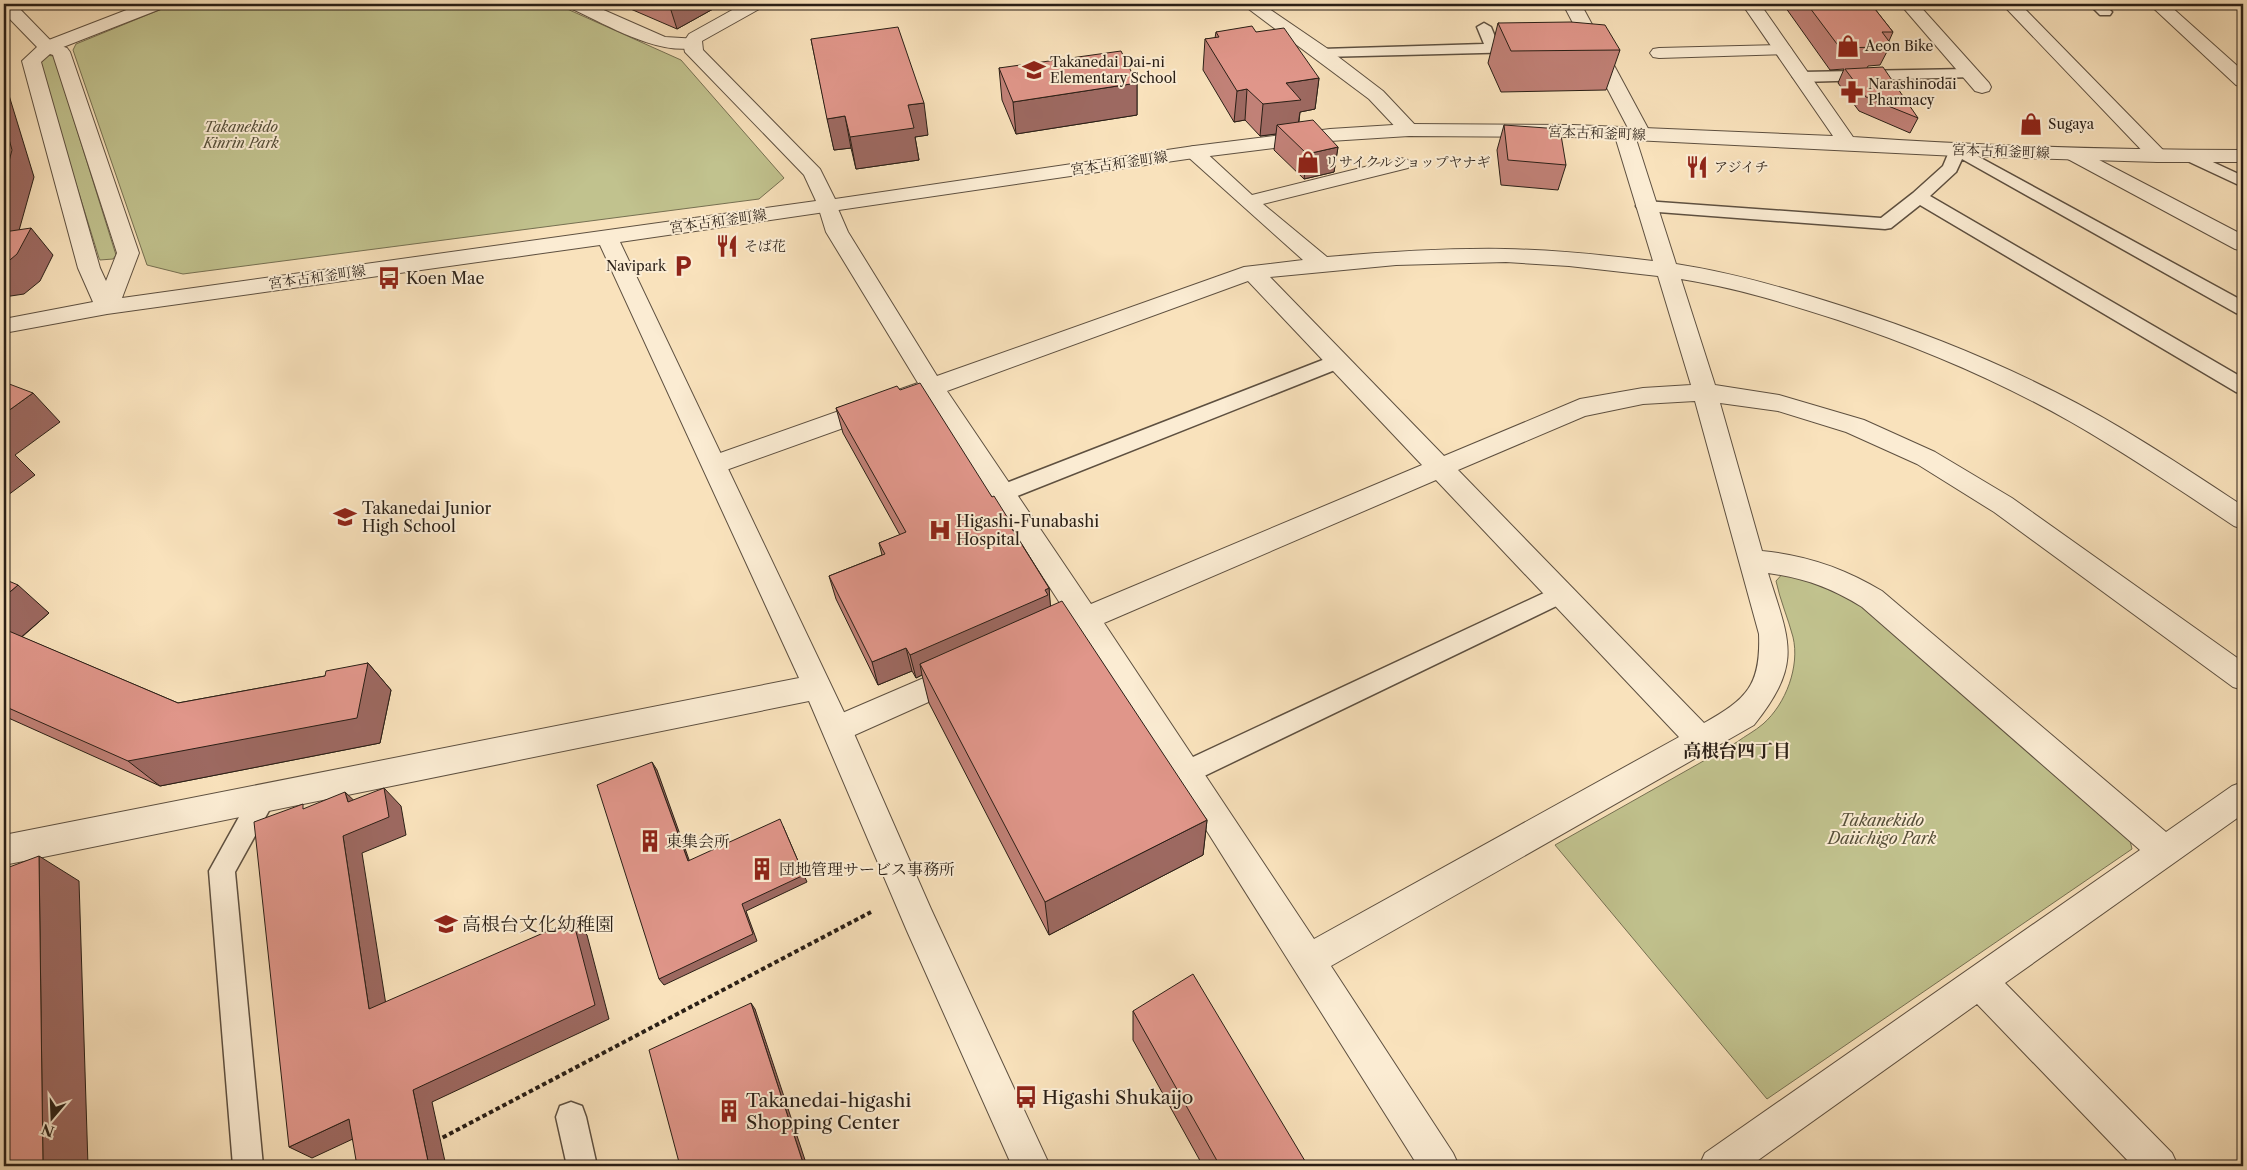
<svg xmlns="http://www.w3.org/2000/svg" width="2247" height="1170" viewBox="0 0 2247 1170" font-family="'Libre Caslon Text','Noto Serif JP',serif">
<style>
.green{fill:#c1c28e;stroke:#767052}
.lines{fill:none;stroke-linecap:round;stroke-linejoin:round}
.service-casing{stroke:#5e5040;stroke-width:3}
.minor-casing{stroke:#5e5040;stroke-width:2}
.tertiary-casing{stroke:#5e5040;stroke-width:2}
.path{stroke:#2a1f16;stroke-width:4;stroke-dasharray:4.5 3;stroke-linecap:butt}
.service{fill:#fbecd3;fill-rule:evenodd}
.minor{fill:#fbecd3;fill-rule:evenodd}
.tertiary{fill:#fbecd3;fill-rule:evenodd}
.wall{fill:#c18177;stroke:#2a1f16}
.shaded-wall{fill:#9d6961;stroke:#2a1f16}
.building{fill:#e0968a;stroke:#2a1f16}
.labels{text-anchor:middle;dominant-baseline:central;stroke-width:4;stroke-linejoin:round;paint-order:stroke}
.far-poi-label{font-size:14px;fill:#2a1f16;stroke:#fbecd3;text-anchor:start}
.far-park-label{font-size:14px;font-style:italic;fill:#57503a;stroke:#fbecd3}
.far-street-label{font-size:14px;fill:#2a1f16;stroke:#fbecd3}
.poi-label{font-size:16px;fill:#2a1f16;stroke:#fbecd3;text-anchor:start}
.park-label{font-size:16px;font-style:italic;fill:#57503a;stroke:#fbecd3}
.neighbourhood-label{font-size:18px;font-weight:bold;fill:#2a1f16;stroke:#fbecd3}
.near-poi-label{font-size:19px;fill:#2a1f16;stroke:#fbecd3;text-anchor:start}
</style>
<rect width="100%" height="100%" fill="#f9e2bc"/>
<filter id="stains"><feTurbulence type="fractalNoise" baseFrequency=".004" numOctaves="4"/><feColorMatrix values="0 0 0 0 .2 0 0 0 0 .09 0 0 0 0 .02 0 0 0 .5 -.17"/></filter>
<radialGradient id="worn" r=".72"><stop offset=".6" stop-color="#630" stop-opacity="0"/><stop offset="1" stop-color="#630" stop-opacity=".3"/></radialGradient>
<path class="green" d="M174,4H556L681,60L784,178L759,199L183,274L147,265L73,50L76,44Z
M45,55L54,56L116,255L113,259L100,260L99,258L38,61Z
M1785,571L1852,595L2128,832L2132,849L1767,1099L1555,845L1737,742C1745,736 1755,731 1763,724C1786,704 1800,666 1793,637C1788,618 1780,600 1776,581Z"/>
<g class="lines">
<defs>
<path id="service" d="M2089,4H2104L2112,12L2110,15H2100Z
M1484,23L1491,27L1498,44L1526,45L1528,48L1526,51L1521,52L1322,57L1317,56L1315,53L1317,50L1322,49L1484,44L1477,27Z
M1968,69L1973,71L1976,74L1973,77L1801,82L1796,80L1793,77L1796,74L1801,72Z
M1957,145L2243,301V315L2236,313L1962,159L1956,172L1930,196L2243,378V394L2236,392L1920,205L1891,228L1885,229L1645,211L1639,210L1636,206L1639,202L1645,201L1881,218L1913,193L1943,166L1951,147Z
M2189,151L2243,176V187L2183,159L2181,156L2183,153Z
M1338,354L1345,356L1348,361L1345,366L1010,499L1003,501L996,499L992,493L996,487Z
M1561,585L1569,588L1572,594L1569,600L1196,780L1187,783L1178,780L1174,772L1178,764Z
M263,787L272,790L276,798L235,872L263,1166H233L209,871L254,790Z
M571,1102L582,1106L586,1117L597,1166H567L556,1117L560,1106Z"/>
<path id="minor" d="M142,4H166L163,8L53,51L47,52L41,51L38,47L41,43Z
M567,4H590L665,37L698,39L701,43L698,47C659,57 606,24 570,8Z
M1242,4H1262L1328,49L1383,91L1416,126L1419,130L1416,134L1409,136L1402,134L1369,99Z
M1563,4H1581L1651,134L1648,138L1636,139L1676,264C1734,273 1789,289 1845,307C1917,330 1988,358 2055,392C2121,425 2182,466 2243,506V529L2234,526C2180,490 2127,454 2071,422C1997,380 1919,347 1838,320C1785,303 1737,288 1681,279L1715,385L1779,395L1864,420L1935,452L2012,498L2243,662V690L2233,687L1994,512L1917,464L1846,432L1778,411L1720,403L1762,551C1806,555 1844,568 1882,591L2166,832L2232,786L2243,782V814L2005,983L2172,1153L2178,1166H2133L1977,1004L1750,1166H1699L1705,1153L2140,850L1862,607C1832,588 1804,578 1768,573C1790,643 1803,663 1754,725L1331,966L1453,1153L1459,1166H1418L1176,782L1080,634L1041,650L1031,646L1027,638L1031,630L1067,614L927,398L715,474L706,472L702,465L706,458L918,383L826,232L818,206L821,202L828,200L835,202L848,232L937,376L1244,267L1303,260L1187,156L1184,152L1187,148L1194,146L1201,148L1252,195L1401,158L1408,160L1411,164L1408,168L1263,204L1327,257C1386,252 1446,248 1505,249C1555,250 1604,255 1653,261L1614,133L1617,129L1628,128ZM1506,262L1569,266L1658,276L1691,385L1643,388L1580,399L1444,456L1270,277L1396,265ZM1248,281L1422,465L1091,604L947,391ZM1695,401L1759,634C1761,685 1747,699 1704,723L1458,470L1585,416L1643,404ZM1436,480L1679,737L1314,939L1104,623Z
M1900,4H1918L1989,83L1991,87L1989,91L1982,93L1975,91Z
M2002,4H2020L2165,152L2168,156L2165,160L2158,162L2151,160Z
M2149,4H2168L2243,71V87L2236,85Z
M1783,45L1789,46L1792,50L1789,54L1659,58L1653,57L1650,53L1653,49L1659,48Z
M2073,148L2080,150L2243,235V251L2235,249L2066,158L2063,154L2066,150Z
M961,662L971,665L976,674L971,683L848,738L837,742L826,738L822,729L826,720Z"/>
<path id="tertiary" d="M4,4H15L53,43L67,48L70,52L139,253L122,298L816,201L804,175L685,52L683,43L689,34L743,4H764L761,8L702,41L703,50L820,169L835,199L1194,146L1330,129L1409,124L1573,125L1833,136L1742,4H1760L1853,137C1983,146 2113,150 2243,150V162H2158L1957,156L1573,137L1409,136L1330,141L1194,158L620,242L852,729L931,909L1050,1166H1012L907,931L809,701L4,865V835L799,678L600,245L107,314L4,333V319L93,302L78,268L22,61L37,47L4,13ZM50,54L53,55L117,253L106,281L100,268L41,62Z"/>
</defs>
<use href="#service" class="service-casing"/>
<use href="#minor" class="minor-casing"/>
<use href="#tertiary" class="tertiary-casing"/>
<path class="path" d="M436,1141L871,912"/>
<use href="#service" class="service"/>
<use href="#minor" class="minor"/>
<use href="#tertiary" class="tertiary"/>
</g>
<path class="wall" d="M619,4H722L677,29Z
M1783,4H1871L1893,32L1889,41L1891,44L1880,65L1868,66L1867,68L1918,118L1910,133L1859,111L1838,83L1844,69L1830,70Z
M1498,23L1620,50L1606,90L1501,92L1488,63Z
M1216,32H1256L1319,78L1315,109L1300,112L1299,122L1338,147L1334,172L1304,179L1274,150L1276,134L1260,136L1245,120L1234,122L1203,70L1205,39L1215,38Z
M811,39L928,135L915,137L919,160L856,169L851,148L834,150Z
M999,68L1137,83V115L1016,134L1002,100Z
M1504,125L1566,165L1558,190L1501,185L1497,150Z
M900,390L992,497L1009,520L1010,525L1049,588L1050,606L1207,820L1203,855L1049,935L929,703L922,675L916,678L912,671L878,685L836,599L829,576L882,555L879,543L900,535L843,433L836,408Z
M4,579L49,613L22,637L178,703L325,676L368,663L391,690L380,743L160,786L4,716Z
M1133,1011L1308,1166H1203L1133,1040Z"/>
<path class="shaded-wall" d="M669,4H722L677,29Z
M1319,78L1315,109L1300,112L1297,131L1277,125L1276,134L1260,136L1263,104L1286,83Z
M4,79L34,177L11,259L31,228L53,255L40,281L24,294L4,297Z
M1137,83V115L1016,134L1013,102Z
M1247,89L1245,120L1234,122L1237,91Z
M924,103L928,135L915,137L919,160L856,169L850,137L908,105Z
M845,116L851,148L834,150L827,119Z
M1338,147L1334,172L1304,179L1307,154Z
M33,393L60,422L15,455L35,475L4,498V414Z
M18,585L49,613L12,645L4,639V597Z
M1049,588L1051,612L920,664L922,675L916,678L910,655Z
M906,648L912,671L878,685L872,662Z
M368,663L391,690L380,743L160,786L128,761Z
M652,762L657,770L692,868L688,861Z
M384,788L401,806L406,835L362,853L389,1024L369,1009L343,836Z
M345,792L364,810L348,802Z
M1207,820L1203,855L1049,935L1045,902Z
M783,826L807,882L746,911L757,941L664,985L659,979L742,904Z
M39,856L79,881L88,1166H43Z
M573,920L587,935L609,1019L432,1102L446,1166H429L413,1090Z
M751,1003L755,1009L807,1166H804Z
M349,1119L370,1131L312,1158L289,1147Z"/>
<path class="building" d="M1807,4H1871L1893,32H1882L1891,44H1875L1878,47L1840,48Z
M1571,22L1605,25L1620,50L1511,51L1498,23Z
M1252,26L1256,32L1284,28L1319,78L1286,83L1301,100L1263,104L1247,89L1237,91L1205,39L1219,37L1216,32Z
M898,27L924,103L908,105L914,128L850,137L845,116L827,119L811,39Z
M1121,51L1137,83L1013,102L999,68Z
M1883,67L1918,118L1866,97L1845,69Z
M1313,120L1338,147L1307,154L1277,125Z
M4,121L12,150L4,180Z
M1504,125L1560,129L1566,165L1508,160Z
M31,228L17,254L4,265V232Z
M4,382L33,393L4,414Z
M920,383L992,497L994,496L1009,520L1007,521L1049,588L1045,590L1048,595L910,655L906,648L872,662L829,576L885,554L879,543L906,532L836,408L897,386L900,390Z
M4,579L18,585L4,597Z
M1062,601L1207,820L1045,902L920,664Z
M4,629L178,703L325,676L326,671L368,663L357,718L128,761L4,706Z
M652,762L688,861L780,819L804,875L742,904L753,934L659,979L597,785Z
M384,788L389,817L343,836L369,1009L573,920L595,1005L413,1090L429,1166H357L349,1119L289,1147L254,822L303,804V809L345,792L348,802Z
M39,856L43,1166H4V869Z
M1193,974L1308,1166H1220L1133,1011Z
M751,1003L804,1166H680L649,1050Z"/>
<defs>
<symbol id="shop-bare" viewBox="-9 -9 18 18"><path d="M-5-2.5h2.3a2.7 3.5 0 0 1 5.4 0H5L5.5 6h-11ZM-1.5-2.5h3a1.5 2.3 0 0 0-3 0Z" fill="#8f2418" stroke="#fbecd3" stroke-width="2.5" paint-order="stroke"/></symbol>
<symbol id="school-bare" viewBox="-9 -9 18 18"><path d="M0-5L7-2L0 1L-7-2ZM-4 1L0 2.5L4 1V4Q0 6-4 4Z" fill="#8f2418" stroke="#fbecd3" stroke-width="2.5" paint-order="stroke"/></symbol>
<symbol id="pharmacy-bare" viewBox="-9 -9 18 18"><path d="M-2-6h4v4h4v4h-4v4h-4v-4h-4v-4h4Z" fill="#8f2418" stroke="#fbecd3" stroke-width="2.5" paint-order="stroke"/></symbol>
<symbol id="restaurant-bare" viewBox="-9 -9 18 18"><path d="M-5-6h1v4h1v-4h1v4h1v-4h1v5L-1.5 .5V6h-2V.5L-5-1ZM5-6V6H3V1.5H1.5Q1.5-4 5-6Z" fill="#8f2418" stroke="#fbecd3" stroke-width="2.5" paint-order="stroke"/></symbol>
<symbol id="parking-bare" viewBox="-9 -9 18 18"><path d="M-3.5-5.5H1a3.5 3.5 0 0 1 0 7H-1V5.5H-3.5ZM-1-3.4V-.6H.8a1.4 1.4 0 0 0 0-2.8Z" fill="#8f2418" stroke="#fbecd3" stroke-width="2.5" paint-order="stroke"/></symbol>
<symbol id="bus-bare" viewBox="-9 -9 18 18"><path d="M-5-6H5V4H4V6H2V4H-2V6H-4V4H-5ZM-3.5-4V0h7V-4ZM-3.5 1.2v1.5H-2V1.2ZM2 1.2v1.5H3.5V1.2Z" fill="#8f2418" stroke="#fbecd3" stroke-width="2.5" paint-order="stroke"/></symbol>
<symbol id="hospital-bare" viewBox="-9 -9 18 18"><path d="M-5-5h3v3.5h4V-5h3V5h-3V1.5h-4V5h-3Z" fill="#8f2418" stroke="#fbecd3" stroke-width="2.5" paint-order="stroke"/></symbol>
<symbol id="building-bare" viewBox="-9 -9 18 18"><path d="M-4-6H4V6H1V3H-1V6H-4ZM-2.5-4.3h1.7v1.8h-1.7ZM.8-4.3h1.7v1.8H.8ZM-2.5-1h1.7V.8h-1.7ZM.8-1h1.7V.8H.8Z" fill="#8f2418" stroke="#fbecd3" stroke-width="2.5" paint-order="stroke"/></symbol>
</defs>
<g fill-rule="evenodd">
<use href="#shop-bare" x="1832" y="30" width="32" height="32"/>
<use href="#school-bare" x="1018" y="54" width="32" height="32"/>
<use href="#pharmacy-bare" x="1836" y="76" width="32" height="32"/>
<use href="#shop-bare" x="2015" y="108" width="32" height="32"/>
<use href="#shop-bare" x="1292" y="146" width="32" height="32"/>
<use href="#restaurant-bare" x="1681" y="151" width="32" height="32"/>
<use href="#restaurant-bare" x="711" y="230" width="32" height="32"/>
<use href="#parking-bare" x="667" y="250" width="32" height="32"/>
<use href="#bus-bare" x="373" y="262" width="32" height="32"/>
<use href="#school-bare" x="329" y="501" width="32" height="32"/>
<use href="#hospital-bare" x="924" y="514" width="32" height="32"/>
<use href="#building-bare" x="634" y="825" width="32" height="32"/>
<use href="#building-bare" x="746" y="853" width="32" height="32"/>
<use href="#school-bare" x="430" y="908" width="32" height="32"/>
<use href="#bus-bare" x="1010" y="1081" width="32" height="32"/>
<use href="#building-bare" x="713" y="1095" width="32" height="32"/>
</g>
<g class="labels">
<g class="far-poi-label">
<text x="1865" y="46">Aeon Bike</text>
<text x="1050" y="62">Takanedai Dai-ni<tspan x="1050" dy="16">Elementary School</tspan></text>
<text x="1868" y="84">Narashinodai<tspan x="1868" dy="16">Pharmacy</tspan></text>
<text x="2048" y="124">Sugaya</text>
<text x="1325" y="162">リサイクルショップヤナギ</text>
<text x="1714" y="167">アジイチ</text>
<text x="744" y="246">そば花</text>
<text x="666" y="266" text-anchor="end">Navipark</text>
</g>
<g class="far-park-label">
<text x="241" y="127">Takanekido<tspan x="241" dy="16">Kinrin Park</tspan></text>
</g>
<g class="far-street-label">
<text transform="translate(1597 133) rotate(2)">宮本古和釜町線</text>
<text transform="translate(2001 151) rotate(2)">宮本古和釜町線</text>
<text transform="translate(1119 163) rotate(-8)">宮本古和釜町線</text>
<text transform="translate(718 221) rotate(-8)">宮本古和釜町線</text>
<text transform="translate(317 277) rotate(-8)">宮本古和釜町線</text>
</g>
<g class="poi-label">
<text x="406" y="278">Koen Mae</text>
<text x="362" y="508">Takanedai Junior<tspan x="362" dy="18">High School</tspan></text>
<text x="956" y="521">Higashi-Funabashi<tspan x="956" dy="18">Hospital</tspan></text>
<text x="666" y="841">東集会所</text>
<text x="779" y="869">団地管理サービス事務所</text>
</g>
<g class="park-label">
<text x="1882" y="820">Takanekido<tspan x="1882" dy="18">Daiichigo Park</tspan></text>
</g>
<g class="neighbourhood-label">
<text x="1737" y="751">高根台四丁目</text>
</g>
<g class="near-poi-label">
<text x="462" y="924">高根台文化幼稚園</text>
<text x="1042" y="1097">Higashi Shukaijo</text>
<text x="746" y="1100">Takanedai-higashi<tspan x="746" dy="22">Shopping Center</tspan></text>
</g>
</g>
<rect width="2247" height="1170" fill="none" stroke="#f9e2bc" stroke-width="20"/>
<rect x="5" y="5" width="2237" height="1160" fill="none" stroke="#2a1f16" stroke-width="2.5"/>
<rect x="10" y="10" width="2227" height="1150" fill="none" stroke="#2a1f16"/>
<g transform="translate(52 1118) rotate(199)" stroke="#fbecd3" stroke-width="4" paint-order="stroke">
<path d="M0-4L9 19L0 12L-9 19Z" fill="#2a1f16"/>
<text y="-8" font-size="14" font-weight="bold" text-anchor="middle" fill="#2a1f16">N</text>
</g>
<rect width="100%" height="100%" filter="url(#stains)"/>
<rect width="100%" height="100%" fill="url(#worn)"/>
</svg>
